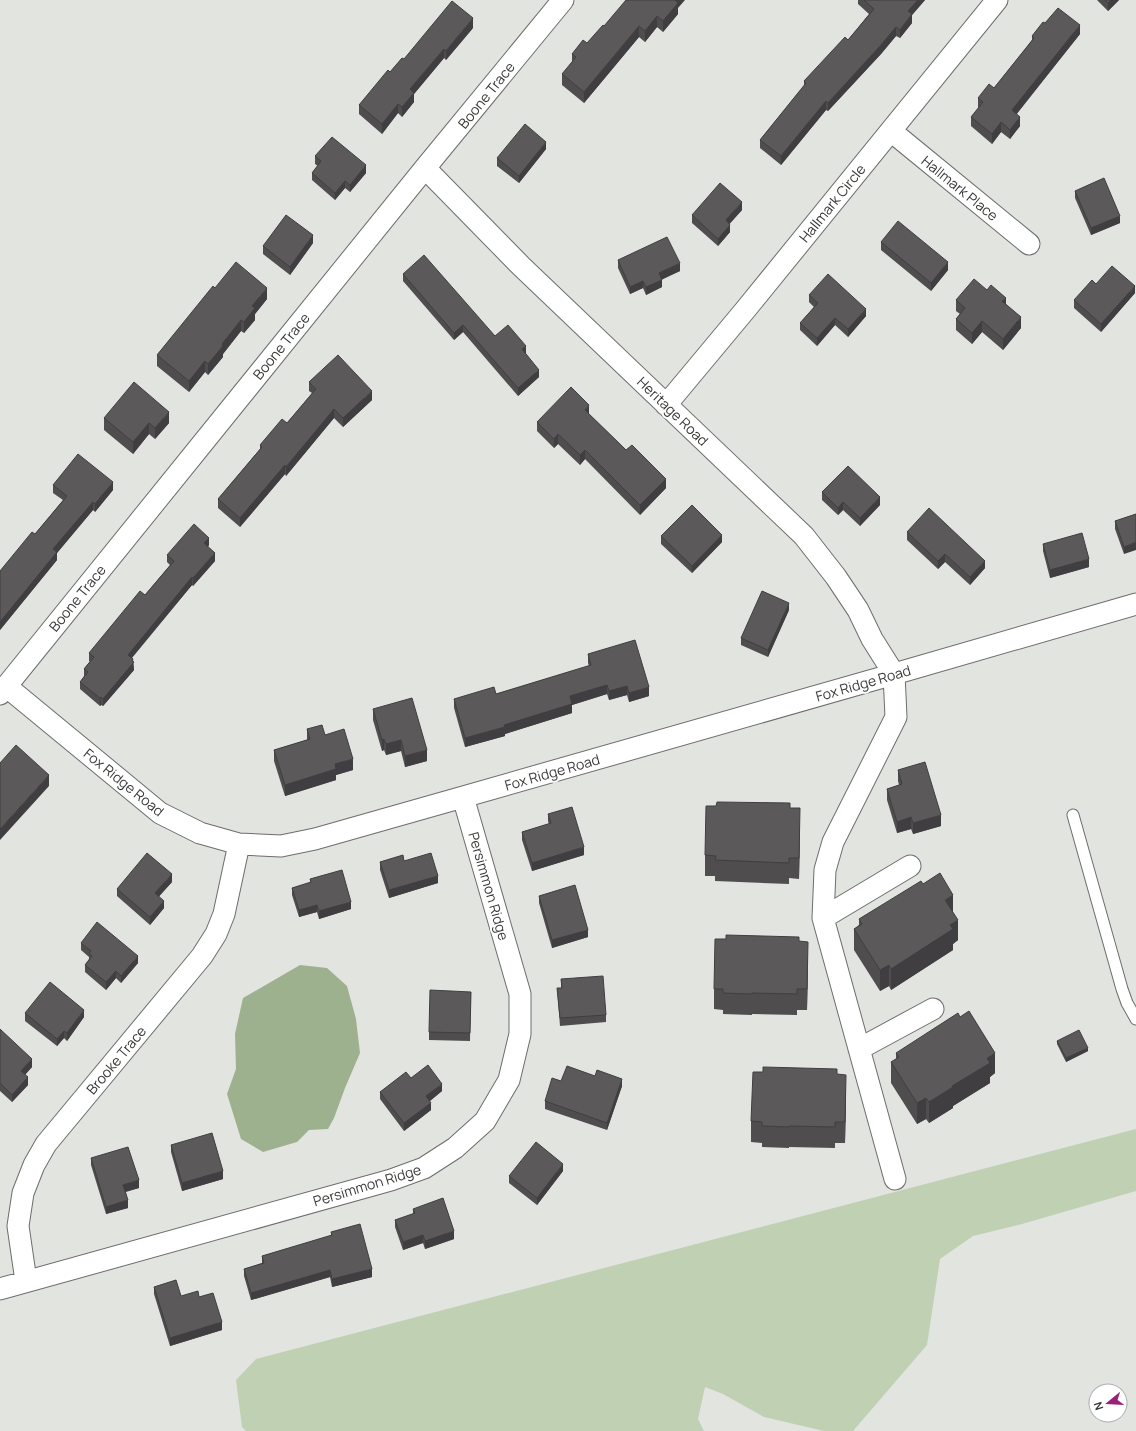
<svg xmlns="http://www.w3.org/2000/svg" width="1136" height="1431" viewBox="0 0 1136 1431" font-family="Manrope,sans-serif">
<style>
.green{fill:#bfd0b3}
.water{fill:#9eb18f}
.lines{fill:none;stroke-linecap:round;stroke-linejoin:round}
.service-casing{stroke:#6c6e6b;stroke-width:13}
.minor-casing{stroke:#6c6e6b;stroke-width:23}
.service{stroke:#fff;stroke-width:11}
.minor{stroke:#fff;stroke-width:21}
.wall{fill:#4f4d4e}
.shaded-wall{fill:#403e40}
.building{fill:#5c595b;stroke:#403e40}
.labels{text-anchor:middle;dominant-baseline:central;stroke-width:4;stroke-linejoin:round;paint-order:stroke}
.street-label{font-size:14px;fill:#383937;stroke:#fff}
</style>
<rect width="100%" height="100%" fill="#e2e4e0"/>
<path class="green" d="M1136,1129V1191L1022,1224L973,1236L940,1259L927,1345L853,1431H824L764,1417L723,1394L705,1387L698,1419L704,1431H246L242,1427L236,1380L256,1359Z"/>
<path class="water" d="M300,965L327,968L347,986L356,1019L360,1053L345,1088L334,1118L328,1129L309,1130L297,1142L263,1152L241,1139L227,1094L236,1069L235,1034L243,998Z"/>
<g class="lines">
<defs>
<path id="service" d="M1073,815L1122,989L1127,1003L1136,1019"/>
<path id="minor" d="M891,131L1029,244
M425,168L521,266L804,536L836,577L858,610L872,639L894,674L896,717L833,842L825,870L823,918L895,1179
M666,405L746,309L997,0
M6,686L160,813L200,833L239,844L281,846L315,839L463,797L894,674L1136,604
M0,694L425,168L563,0
M823,918L910,866
M859,1049L933,1009
M26,1281L18,1226L23,1193L34,1165L46,1144L202,956L216,934L224,914L239,844
M0,1289L391,1180L424,1168L455,1148L485,1121L509,1080L520,1034V994L463,797"/>
</defs>
<use href="#service" class="service-casing"/>
<use href="#minor" class="minor-casing"/>
<use href="#service" class="service"/>
<use href="#minor" class="minor"/>
</g>
<path class="wall" d="M858,0H925L912,15V23L900,38L896,36L881,54L828,111L826,110L781,165L760,148V140L804,86V81L848,40L869,14L858,4Z
M1097,0H1119L1108,11Z
M678,8V14L663,32L657,27L645,42L639,37L584,103L562,85V74L572,63V54L587,43L604,26Z
M1045,23L1080,34L1016,114L1020,126L1010,139L1001,132L992,144L971,126V117L979,108L978,107V98L994,88L1026,48L1032,40V36Z
M473,28L446,60L444,58L414,94V102L402,117L398,113L382,134L359,114V105L390,72L404,59Z
M546,149L519,183L497,166V158Z
M315,156L366,173L350,192L345,188L335,200L312,180V173L318,166L315,164Z
M1075,191L1120,223L1091,235L1075,198Z
M742,210L729,224L730,232L718,246L692,223V215Z
M881,242L948,270L931,291L881,250Z
M313,243L290,275L263,254V246Z
M618,260L680,271L662,279V287L646,295L643,288L630,294L618,268Z
M403,274L495,336L526,353L525,354L539,377L518,396L463,332L454,340L403,281Z
M1096,284L1135,293L1101,332L1074,308V300Z
M215,288L267,299L255,314V320L244,333L241,331L223,354V357L208,375L205,372L189,392L157,366V355Z
M987,290L1006,304L1021,328L1003,350L982,332L972,344L956,330V319L960,314L956,311V300Z
M809,295L866,316L848,337L835,325L817,346L800,330V323L814,307L809,302Z
M309,382L372,400L343,427L334,418L286,476L285,474L240,527L218,508V499L260,449V445L287,423L312,393L309,391Z
M589,414L666,488L640,515L585,459L580,465L558,444L554,448L537,431V422Z
M104,418L169,423L155,439L149,434L133,454L104,430Z
M53,485L113,490L95,512L93,510L57,553V560L0,630V571L35,534L63,500L53,493Z
M822,492L880,505L860,526L843,510L838,515L822,500Z
M1136,514L1124,554L1115,529V521Z
M907,532L985,568L970,585L945,562L938,569L907,540Z
M661,536L722,542L692,573L661,544Z
M1043,544L1089,567L1050,578L1043,551Z
M209,545L208,547L215,561L193,586L192,585L132,658L133,662L134,670L103,706L101,705L100,706L80,689V682L84,676V669L90,661H89V653L145,595L170,565L167,562V555Z
M789,610L768,657L741,645V638Z
M588,654L649,696L629,702L627,695L609,700L607,694L572,705V713L505,734V736L465,747L454,708V699L496,694L589,666L588,663Z
M373,709L427,761L405,767L401,751L386,755L384,750L382,751L373,720Z
M307,729L325,735L353,770L336,775V780L285,796L274,761V750L307,740Z
M898,770L941,826L913,834L911,829L897,833L887,800V789L899,785L898,781Z
M790,808L800,829L799,879L789,878V884L715,881V876H705V855Z
M548,814L584,855L532,871L522,840V832L549,824L548,821Z
M404,861L438,883L389,898L380,870V862Z
M310,879L351,909L319,919L317,912L299,917L292,895V888L310,883Z
M172,882L159,896L164,908L150,925L117,896V889Z
M923,884L953,913L958,940L953,944V950L891,990L889,986L880,991L854,950V929L859,925V919Z
M539,896L588,937L552,948L539,903Z
M799,941L808,962L807,1010H797V1015L752,1014V1015L723,1014V1010L714,1009V989Z
M81,943L138,963L121,983L116,978L106,990L85,972V965L89,959V957L81,950Z
M561,979L606,1015V1022L560,1026L557,988H561Z
M471,992L470,1041L429,1040V1032Z
M25,1013L84,1017L67,1041L64,1038L57,1046L25,1021Z
M0,1029L32,1067L25,1075L28,1085L12,1102L0,1091Z
M1057,1041L1088,1051L1066,1062L1057,1044Z
M896,1053L995,1073L990,1077V1083L953,1106V1108L929,1123L926,1119L917,1124L891,1083V1062L896,1059Z
M837,1074L846,1096L845,1143H835V1148L789,1147V1148L762,1147V1143L751,1142V1121Z
M595,1076L622,1086L607,1130L545,1109V1101L561,1081Z
M411,1078L442,1091L430,1101L431,1110L404,1131L380,1099V1092Z
M171,1145L223,1179L182,1191L171,1152Z
M91,1158L139,1188L126,1192L128,1208L106,1214L91,1165Z
M563,1171L537,1205L509,1183V1176Z
M413,1209L454,1239L425,1249L423,1243L403,1250L395,1227V1220L413,1214Z
M331,1232L372,1277L332,1287L330,1277L251,1300L244,1276V1269L262,1263V1256L331,1236Z
M154,1287L181,1296L199,1297L222,1330L170,1346L154,1294Z"/>
<path class="shaded-wall" d="M676,0H685L678,8V14L663,32V21Z
M918,0H925L912,15V23L900,38V30L908,11Z
M1111,0H1119L1108,11V3Z
M657,16V27L645,42V31Z
M473,18V28L446,60V51Z
M1080,25V34L1012,120V110Z
M639,26V37L584,103V92Z
M896,27V36L881,54L828,111V103Z
M444,49V58L414,94V102L402,117V107L410,89Z
M826,101V110L781,165V156Z
M398,104V113L382,134V124Z
M1020,117V126L1010,139V130Z
M1001,122V132L992,144V134Z
M546,142V149L519,183V176Z
M366,165V173L350,192V185Z
M345,181V188L335,200V193Z
M742,202V210L726,228V220Z
M1120,216V223L1091,235V228Z
M730,225V232L718,246V239Z
M313,235V243L290,275V267Z
M948,262V270L931,291V283Z
M680,263V271L659,281V273Z
M662,280V287L646,295V287Z
M643,281V288L630,294V287Z
M1135,286V293L1101,332V324Z
M267,288V299L255,314V320L244,333V322L252,306Z
M1006,298V309L1002,301Z
M866,309V316L848,337V329Z
M1021,317V328L1003,350V339Z
M835,318V325L817,346V338Z
M241,320V331L223,354V357L208,375V364L222,344Z
M982,321V332L972,344V333Z
M463,325V332L454,340V333Z
M526,346V353L522,357V349Z
M205,361V372L189,392V381Z
M539,370V377L518,396V388Z
M372,391V400L343,427V418Z
M589,405V414L585,410Z
M334,409V418L286,476V467Z
M169,412V423L155,439V428Z
M149,423V434L133,454V442Z
M558,434V444L554,448V439Z
M585,450V459L580,465V455Z
M285,465V474L240,527V518Z
M666,479V488L640,515V505Z
M113,482V490L95,512V504Z
M880,497V505L860,526V518Z
M93,502V510L57,553V560L0,630V622L53,549Z
M843,502V510L838,515V508Z
M722,535V542L692,573V566Z
M209,538V545L204,551V543Z
M1136,542V550L1124,554V547Z
M215,553V561L193,586V578Z
M945,554V562L938,569V561Z
M1089,559V567L1050,578V570Z
M985,561V568L970,585V577Z
M192,577V585L128,662V655Z
M789,603V610L768,657V650Z
M133,659L134,670L103,706V699Z
M607,685V694L572,705V713L505,734V736L465,747V738L504,725L570,696Z
M627,686V695L609,700V691Z
M649,687V696L629,702V693Z
M101,697V705L100,706V698Z
M384,739V750L382,751V740Z
M401,740V751L386,755V744Z
M427,750V761L405,767V756Z
M353,759V770L336,775V780L285,796V785L335,764Z
M49,775V786L0,840V829Z
M800,808V829L799,879V858Z
M941,815V826L913,834V823Z
M911,817V829L897,833V822Z
M584,847V855L532,871V863Z
M172,874V882L155,901V893Z
M438,876V883L389,898V890Z
M953,895V915L945,900Z
M164,901V908L150,925V917Z
M351,902V909L319,919V911Z
M317,905V912L299,917V910Z
M958,920V940L953,944V950L891,990V969L950,925Z
M588,930V937L552,948V940Z
M808,942V962L807,1010V989Z
M138,956V963L121,983V976Z
M889,965V986L880,991V970Z
M116,971V978L106,990V982Z
M84,1010V1017L67,1041V1033Z
M64,1031V1038L57,1046V1039Z
M1088,1048V1051L1066,1062V1058Z
M995,1053V1073L990,1077V1083L953,1106V1108L929,1123V1102L952,1086L987,1058Z
M32,1059V1067L21,1079V1071Z
M846,1075V1096L845,1143V1122Z
M28,1077V1085L12,1102V1095Z
M622,1079V1086L607,1130V1123Z
M442,1084V1091L426,1104V1096Z
M926,1098V1119L917,1124V1103Z
M431,1103V1110L404,1131V1123Z
M563,1164V1171L537,1205V1198Z
M223,1171V1179L182,1191V1183Z
M139,1180V1188L123,1192V1185Z
M128,1200V1208L106,1214V1207Z
M454,1231V1239L425,1249V1241Z
M423,1235V1243L403,1250V1242Z
M372,1269V1277L332,1287V1279Z
M330,1270V1277L251,1300V1293Z
M222,1322V1330L170,1346V1338Z"/>
<path class="building" d="M626,0H676H675L678,3L663,21L657,16L645,31L639,26L584,92L562,74L576,57L572,54L583,40L587,43L603,25L604,26Z
M864,0H918L908,11L912,14L900,30L896,27L881,45L828,103L826,101L781,156L760,140L806,83L804,81L845,37L848,40L874,9Z
M1105,0H1111L1108,3Z
M452,1L473,18L446,51L444,49L410,89L414,93L402,107L398,104L382,124L359,105L388,70L390,72L402,58L404,59Z
M1058,8L1080,25L1012,110L1020,117L1010,130L1001,122L992,134L971,117L983,102L978,98L989,84L994,88L1034,38L1032,36L1043,22L1045,23Z
M525,124L546,142L519,176L497,158Z
M332,137L366,165L350,185L345,181L335,193L312,173L321,161L315,156Z
M1104,178L1120,216L1091,228L1075,191Z
M720,183L742,202L726,220L730,225L718,239L692,215Z
M286,215L313,235L290,267L263,246Z
M898,221L948,262L931,283L881,242Z
M667,237L680,263L659,273L662,280L646,287L643,281L630,287L618,260Z
M424,255L495,336L508,325L526,346L522,349L539,370L518,388L463,325L454,333L403,274Z
M236,262L267,288L252,306L255,308L244,322L241,320L222,344L223,346L208,364L205,361L189,381L157,355L213,286L215,288Z
M1112,266L1135,286L1101,324L1074,300L1092,280L1096,284Z
M828,274L866,309L848,329L835,318L817,338L800,323L818,303L809,295Z
M974,279L987,290L991,285L1006,298L1002,301L1021,317L1003,339L982,321L972,333L956,319L965,308L956,300Z
M338,355L372,391L343,418L334,409L286,467L285,465L240,518L218,499L262,447L260,445L282,419L287,423L316,389L309,382Z
M134,382L169,412L155,428L149,423L133,442L104,418Z
M571,387L589,405L585,410L626,450L632,445L666,479L640,505L585,450L580,455L558,434L554,439L537,422Z
M78,454L113,482L95,504L93,502L53,549L57,552L0,622V571L32,532L35,534L67,496L53,485Z
M848,466L880,497L860,518L843,502L838,508L822,492Z
M692,505L722,535L692,566L661,536Z
M929,508L985,561L970,577L945,554L938,561L907,532Z
M1136,514V542L1124,547L1115,521Z
M194,524L209,538L204,543L215,553L193,578L192,577L128,655L133,659L132,661L134,662L103,699L101,697L100,698L80,682L88,672L84,669L94,657L89,653L140,591L145,595L174,561L167,555Z
M1082,533L1089,559L1050,570L1043,544Z
M762,591L789,603L768,650L741,638Z
M635,640L649,687L629,693L627,686L609,691L607,685L570,696L572,704L504,725L505,727L465,738L454,699L494,687L496,694L591,665L588,654Z
M412,698L427,750L405,756L401,740L386,744L384,739L382,740L373,709Z
M322,725L325,735L344,729L353,759L335,764L336,769L285,785L274,750L310,739L307,729Z
M16,745L49,775L0,829V763Z
M925,762L941,815L913,823L911,817L897,822L887,789L902,784L898,770Z
M717,802L790,803V808H800L799,858H789V863L715,860L716,856L705,855L706,806H716Z
M572,807L584,847L532,863L522,832L551,823L548,814Z
M147,853L172,874L155,893L164,901L150,917L117,889Z
M431,853L438,876L389,890L380,862L403,855L404,861Z
M342,870L351,902L319,911L317,905L299,910L292,888L311,882L310,879Z
M940,873L953,895L945,900L958,920L950,925L953,929L891,969L889,965L880,970L854,929L862,924L859,919L921,881L923,884Z
M575,885L588,930L552,940L539,896Z
M97,922L138,956L121,976L116,971L106,982L85,965L92,956L89,953L91,951L81,943Z
M726,935L799,937V941L808,942L807,989H797V994L752,993V994L723,993V989H714L715,939H726Z
M603,976L606,1015L560,1018L557,988H562L561,979Z
M50,982L84,1010L67,1033L64,1031L57,1039L25,1013Z
M430,990L471,992L470,1033L429,1032Z
M969,1011L995,1053L987,1058L990,1063L952,1086L953,1087L929,1102L926,1098L917,1103L891,1062L899,1057L896,1053L958,1013L960,1017Z
M0,1029L32,1059L21,1071L28,1077L12,1095L0,1083Z
M1079,1030L1088,1048L1066,1058L1057,1041Z
M428,1065L442,1084L426,1096L431,1103L404,1123L380,1092L406,1072L411,1078Z
M567,1066L595,1076L597,1070L622,1079L607,1123L545,1101L552,1078L561,1081Z
M763,1067L837,1069V1074L846,1075L845,1122H835V1127L789,1126V1127L762,1126V1122L751,1121L753,1072H763Z
M212,1133L223,1171L182,1183L171,1145Z
M536,1142L563,1164L537,1198L509,1176Z
M128,1147L139,1180L123,1185L128,1200L106,1207L91,1158Z
M443,1198L454,1231L425,1241L423,1235L403,1242L395,1220L415,1213L413,1209Z
M360,1224L372,1269L332,1279L330,1270L251,1293L244,1269L264,1263L262,1256L332,1235L331,1232Z
M176,1280L181,1296L198,1291L199,1297L213,1293L222,1322L170,1338L154,1287Z"/>
<g class="labels">
<g class="street-label">
<text transform="translate(486 95) rotate(-51)">Boone Trace</text>
<text transform="translate(960 188) rotate(39)">Hallmark Place</text>
<text transform="translate(832 203) rotate(-51)">Hallmark Circle</text>
<text transform="translate(281 346) rotate(-51)">Boone Trace</text>
<text transform="translate(673 411) rotate(44)">Heritage Road</text>
<text transform="translate(77 598) rotate(-51)">Boone Trace</text>
<text transform="translate(863 683) rotate(-16)">Fox Ridge Road</text>
<text transform="translate(552 772) rotate(-16)">Fox Ridge Road</text>
<text transform="translate(124 782) rotate(39)">Fox Ridge Road</text>
<text transform="translate(489 886) rotate(74)">Persimmon Ridge</text>
<text transform="translate(116 1060) rotate(-50)">Brooke Trace</text>
<text transform="translate(367 1185) rotate(-17)">Persimmon Ridge</text>
</g>
</g>
<g transform="translate(1108 1403) rotate(252)"><circle r="19" fill="#ffffff" stroke="#afb0af"/>
<path d="M0-3L7 15L0 10L-7 15Z" fill="#98207b"/>
<text y="-6" font-size="11" font-weight="bold" text-anchor="middle" fill="#383937">N</text>
</g>
</svg>
